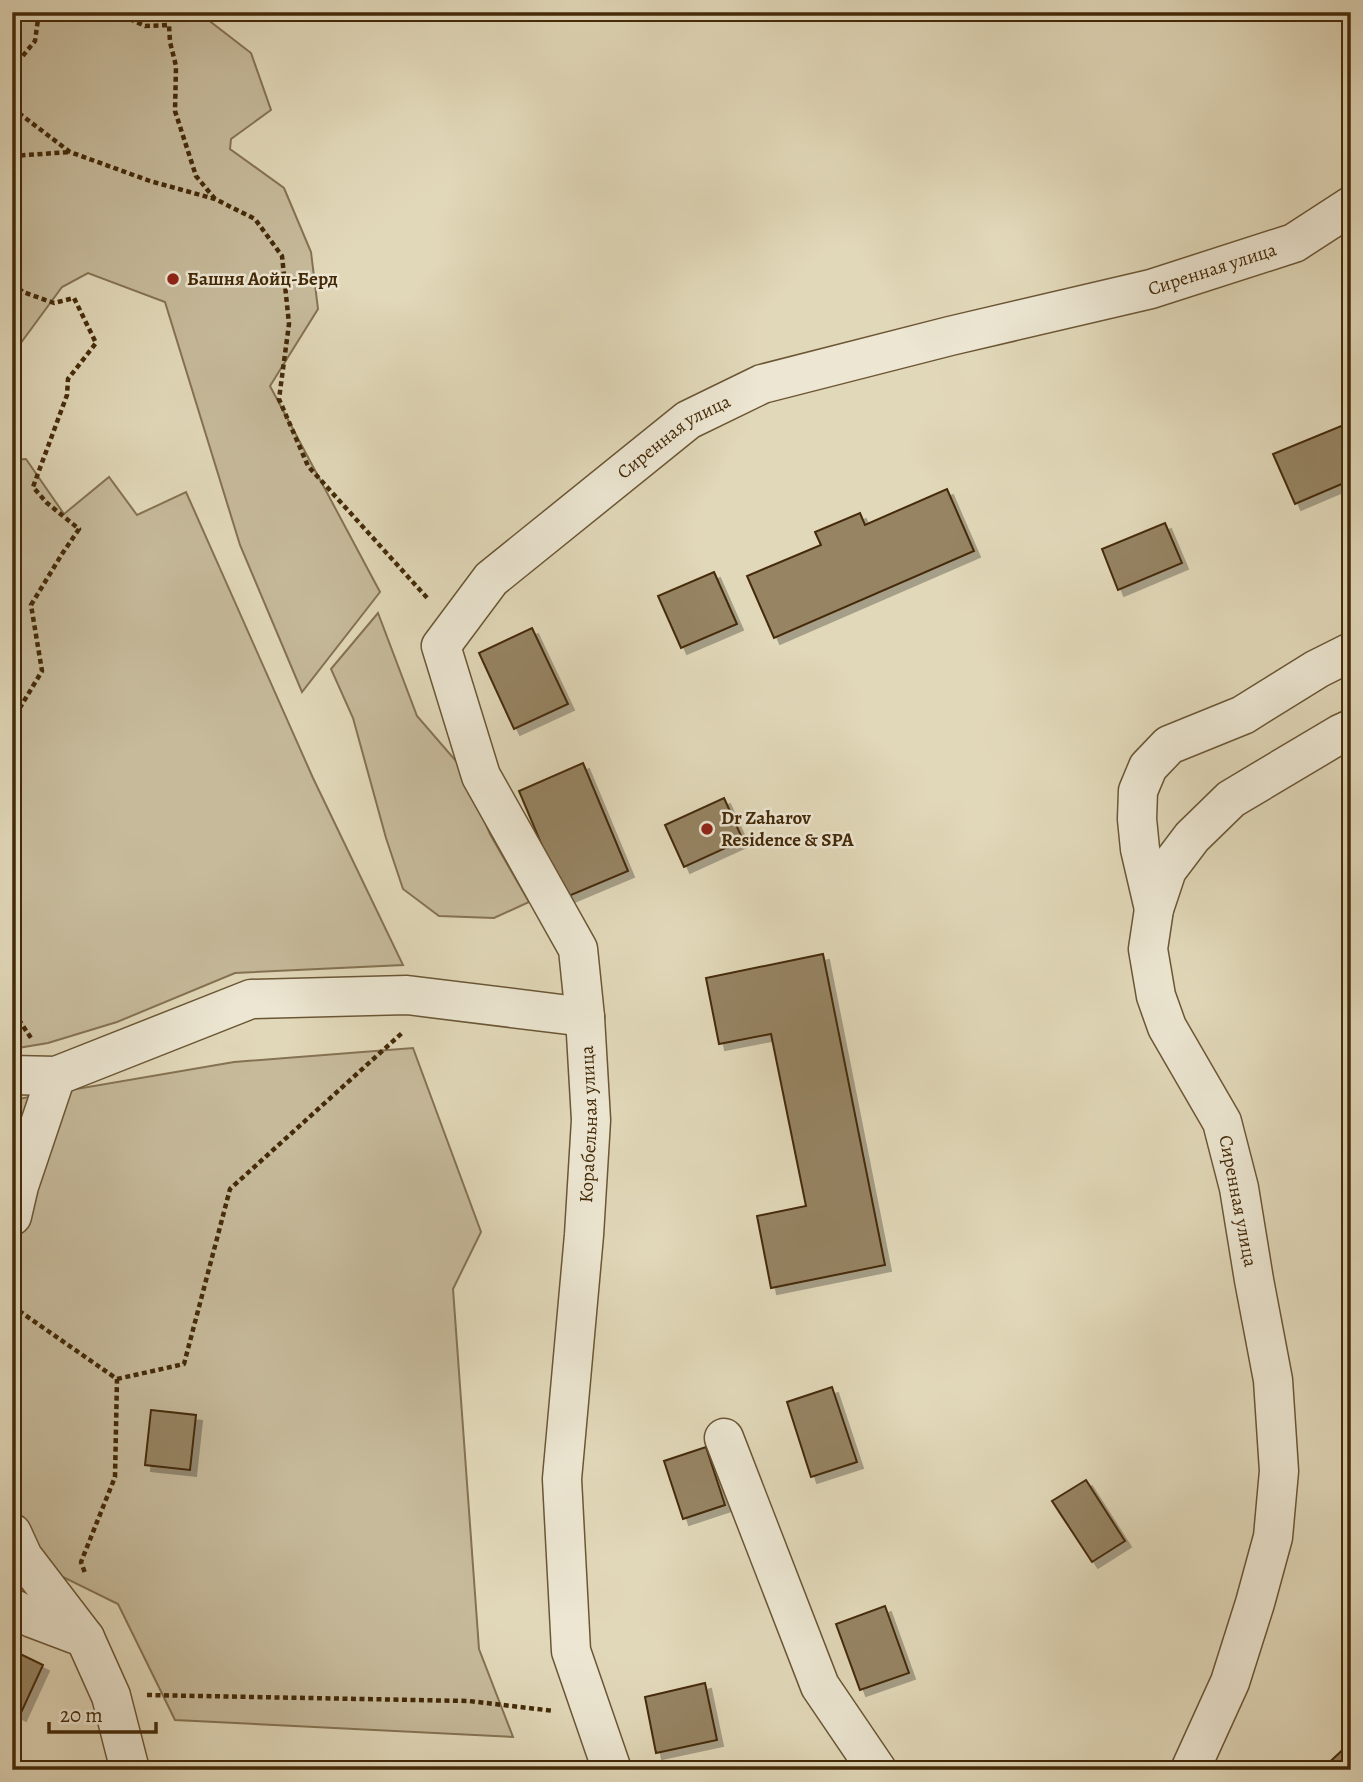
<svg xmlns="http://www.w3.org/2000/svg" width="1363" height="1782" viewBox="0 0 1363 1782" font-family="Alegreya,serif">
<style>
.green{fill:#c6ba9b;stroke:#857252;stroke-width:2}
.building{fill:#968464;stroke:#442a08;stroke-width:2;filter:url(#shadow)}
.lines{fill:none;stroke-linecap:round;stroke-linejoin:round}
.minor-casing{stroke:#6b5634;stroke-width:41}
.path{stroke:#442a08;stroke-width:4.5;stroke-dasharray:5 3.5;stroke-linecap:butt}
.minor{stroke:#ece6d2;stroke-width:38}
.poi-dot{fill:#8f2418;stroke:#ece6d2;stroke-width:2.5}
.labels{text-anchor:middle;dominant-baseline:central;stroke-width:5;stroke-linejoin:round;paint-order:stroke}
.street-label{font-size:19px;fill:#442a08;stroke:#ece6d2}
.poi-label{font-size:19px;font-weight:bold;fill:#442a08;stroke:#ece6d2;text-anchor:start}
</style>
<defs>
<filter id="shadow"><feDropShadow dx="6" dy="6" stdDeviation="0" flood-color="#0004"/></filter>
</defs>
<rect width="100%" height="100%" fill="#e1d8b9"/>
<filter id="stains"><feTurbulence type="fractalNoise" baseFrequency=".00286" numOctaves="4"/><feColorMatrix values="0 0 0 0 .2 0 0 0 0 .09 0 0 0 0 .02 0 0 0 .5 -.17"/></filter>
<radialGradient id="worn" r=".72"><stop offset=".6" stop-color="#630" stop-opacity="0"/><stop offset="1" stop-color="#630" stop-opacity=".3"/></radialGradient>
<path class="green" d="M12,12H192L203,16L251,53L271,110L231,139L230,149L284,188L311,252L318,309L270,386L380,592L302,692L240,545L165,302L88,273L62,287L12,355Z
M26,459L64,514L109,477L137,515L186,492L313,778L403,965L235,973L117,1022L48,1043L12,1049V460Z
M378,613L417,716L462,768L490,834L529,902L494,918L439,916L403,889L386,838L353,718L331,669Z
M413,1048L481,1232L453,1289L479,1649L513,1737L175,1720L118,1604L12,1552V1100L234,1062Z"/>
<path class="building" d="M1351,422V480L1295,504L1273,454Z
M947,489L974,551L774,638L747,576L821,545L815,532L860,513L865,525Z
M1165,523L1182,563L1118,590L1102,549Z
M714,572L737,624L681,648L658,596Z
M532,628L568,704L514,729L479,653Z
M583,763L628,871L564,898L519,791Z
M724,798L743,840L684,867L665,825Z
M823,954L885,1265L771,1288L757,1216L806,1206L771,1034L719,1044L706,978Z
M832,1387L857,1462L811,1477L787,1402Z
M151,1410L196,1415L190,1470L145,1465Z
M706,1447L725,1505L683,1519L664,1461Z
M1086,1480L1125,1541L1092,1562L1052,1501Z
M885,1606L909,1673L860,1690L836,1624Z
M12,1650L43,1665L20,1715L12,1711Z
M705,1683L717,1740L656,1753L645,1697Z
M1351,1742V1770H1321Z"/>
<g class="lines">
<defs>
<g id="minor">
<path d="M1154,909L1140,849L1137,819L1138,791L1148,767L1169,745L1243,715L1317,669L1351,652"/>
<path d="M12,1075L56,1076L251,999L407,995L585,1017"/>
<path d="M12,1216L19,1186L56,1076"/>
<path d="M724,1438L820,1686L877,1770"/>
<path d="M12,1533L23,1557L85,1638L111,1696L130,1770"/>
<path d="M12,1608L32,1618L85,1638"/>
<path id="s1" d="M612,1770L571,1651L562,1479L584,1235L591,1120L585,1017L578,949L481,776L441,646L491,579L688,420L762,384L950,336L1151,289L1294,243L1351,206"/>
<path d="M1190,1770L1230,1682L1255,1603L1273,1537L1279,1471L1273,1380L1254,1280L1239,1188L1222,1122L1167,1027L1156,996L1148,949L1154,909L1167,870L1192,837L1231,799L1340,734L1351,729"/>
</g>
</defs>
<use href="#minor" class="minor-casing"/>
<path class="path" d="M114,12L145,26L169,25L170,42L176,66L175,111L196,176L215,199
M12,69L35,41L39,12
M12,108L70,152L150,181L215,199L255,219L282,256L289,324L279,399L308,466L429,600
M12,156L70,152
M12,283L23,292L54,303L74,298L96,343L68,379L67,395L33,487L47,503L79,529L62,554L31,605L42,671L12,721
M12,772L19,805L12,872
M12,1004L15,1014L31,1038
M12,1306L117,1379L115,1477L81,1562L85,1573
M117,1379L184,1364L230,1189L402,1033
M147,1695L469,1701L554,1711"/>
<use href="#minor" class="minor"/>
</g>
<g class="poi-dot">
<circle cx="173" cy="279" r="7"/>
<circle cx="707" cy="829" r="7"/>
</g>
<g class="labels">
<g class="street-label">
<text stroke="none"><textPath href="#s1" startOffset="2048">Сиренная улица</textPath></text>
<text stroke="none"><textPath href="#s1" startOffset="1480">Сиренная улица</textPath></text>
<text stroke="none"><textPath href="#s1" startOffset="654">Корабельная улица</textPath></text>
<text transform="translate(1238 1201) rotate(79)">Сиренная улица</text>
</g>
<g class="poi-label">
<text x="187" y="279">Башня Аойц-Берд</text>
<text x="721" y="818">Dr Zaharov<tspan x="721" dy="22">Residence &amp; SPA</tspan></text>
</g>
</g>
<rect width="1363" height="1782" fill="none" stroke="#e1d8b9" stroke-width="42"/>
<rect x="14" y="14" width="1335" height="1754" fill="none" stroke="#442a08" stroke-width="3.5"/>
<rect x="21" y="21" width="1321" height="1740" fill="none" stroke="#442a08" stroke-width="2"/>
<path d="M49 1722v10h107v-10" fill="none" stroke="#442a08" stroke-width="3.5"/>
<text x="60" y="1722" font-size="21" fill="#442a08" stroke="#ece6d2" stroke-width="5" paint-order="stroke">20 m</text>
<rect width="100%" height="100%" filter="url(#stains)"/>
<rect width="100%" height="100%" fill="url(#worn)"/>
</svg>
